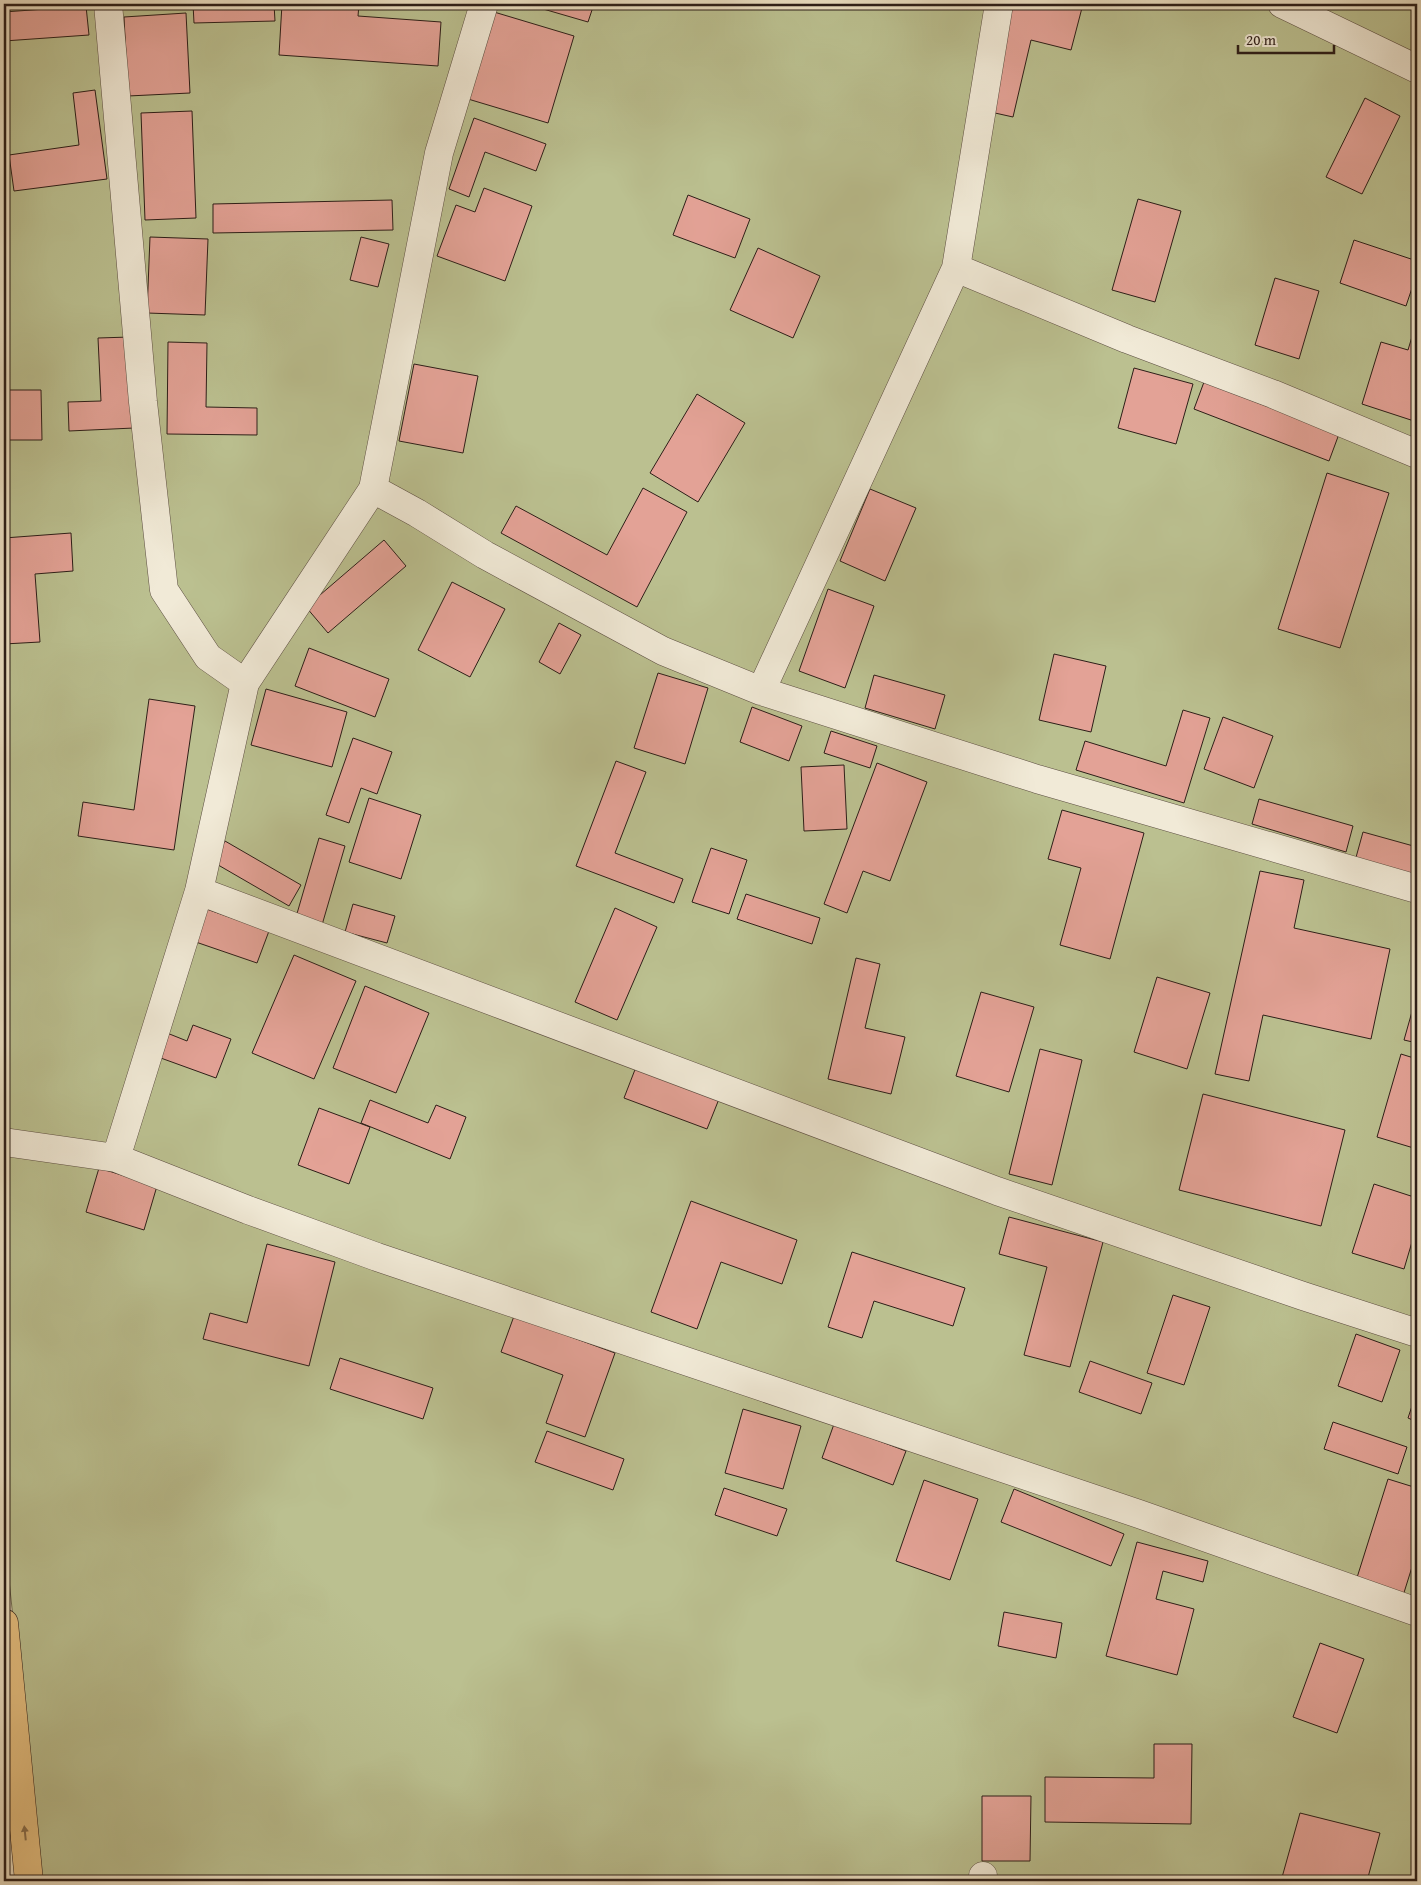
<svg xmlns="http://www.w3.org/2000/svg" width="1421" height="1885" viewBox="0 0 1421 1885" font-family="'Gentium Book Plus',serif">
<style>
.green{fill:#bbc090;stroke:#746f54}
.building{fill:#e3a296;stroke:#2d1e18}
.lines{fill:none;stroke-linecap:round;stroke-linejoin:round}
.minor-casing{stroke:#5c4e42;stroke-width:29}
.highway-casing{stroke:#2d1e18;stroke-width:29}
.minor{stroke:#f1ead7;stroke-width:28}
.highway{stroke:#e5bf80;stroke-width:28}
.oneway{fill:#896e4c}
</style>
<rect width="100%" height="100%" fill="#eadec1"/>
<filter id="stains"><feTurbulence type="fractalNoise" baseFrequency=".004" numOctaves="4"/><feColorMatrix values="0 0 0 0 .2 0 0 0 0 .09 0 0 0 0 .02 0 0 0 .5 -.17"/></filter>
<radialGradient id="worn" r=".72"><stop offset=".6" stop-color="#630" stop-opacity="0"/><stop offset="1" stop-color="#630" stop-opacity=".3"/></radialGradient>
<path class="green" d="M4,4H1417V1881H41L4,1533Z"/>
<path class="building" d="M193,4H274L275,21L194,23Z
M282,4H359L358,16L441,22L438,66L279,55Z
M526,4H594L588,22Z
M1012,4H1083L1071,50L1031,40L1013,117L986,111Z
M86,6L89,35L4,41V12Z
M494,12L574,36L548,123L468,99Z
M186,13L190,93L128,96L124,17Z
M95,90L107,179L14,191L9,155L79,145L73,93Z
M1365,98L1400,116L1362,194L1326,177Z
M192,111L196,218L145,220L141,113Z
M474,118L546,144L536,171L485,152L469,197L449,189Z
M4,137H5L7,161H4Z
M4,173L9,239H4Z
M484,188L532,206L505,281L437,256L456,205L475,212Z
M688,195L750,219L735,258L673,235Z
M1138,199L1181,211L1155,302L1112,290Z
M392,200L393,230L213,233V204Z
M150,237L208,239L205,315L147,313Z
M361,237L389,244L378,287L350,280Z
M1354,240L1417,261V273L1406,306L1340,283Z
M758,248L820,276L793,338L730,310Z
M1275,278L1319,291L1299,359L1255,345Z
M1417,320V422L1362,404L1381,342L1408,350Z
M130,337L134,428L69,431L68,402L101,401L98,338Z
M168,342L207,343L206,407L257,408V435L167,434Z
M414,364L478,376L463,453L399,441Z
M1134,368L1193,384L1176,444L1118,428Z
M1204,382L1339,434L1329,461L1194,409Z
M4,390H41L42,440H4Z
M697,394L745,423L698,502L650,473Z
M1327,473L1389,493L1340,648L1278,629Z
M643,488L687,512L637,607L501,533L516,506L607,555Z
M870,489L916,508L885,581L840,561Z
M71,533L73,571L35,574L40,642L4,644V538Z
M384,540L406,566L328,633L306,607Z
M452,582L505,609L470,677L418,650Z
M828,589L874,606L845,688L799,671Z
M559,623L581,635L560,674L539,662Z
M309,648L389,679L375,717L295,686Z
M1054,654L1106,666L1091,732L1039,720Z
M658,673L708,688L685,764L634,748Z
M874,675L945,695L935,729L865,708Z
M266,689L347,712L332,767L251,745Z
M149,699L195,706L174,850L78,836L83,802L134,810Z
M752,707L802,726L789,761L740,742Z
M1183,710L1210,718L1184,803L1076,770L1085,741L1166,766Z
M1223,717L1273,736L1254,788L1204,769Z
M831,731L877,746L870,768L824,753Z
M353,738L392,752L377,794L361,788L349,823L326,815Z
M616,761L646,772L615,853L683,879L674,903L576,866Z
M877,763L927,782L890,881L863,871L847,913L824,904Z
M844,765L847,829L804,831L801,767Z
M369,798L421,815L401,879L349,862Z
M1259,799L1353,826L1346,852L1252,824Z
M1062,810L1144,833L1110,959L1060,945L1081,868L1048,859Z
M1363,832L1417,847V878L1355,861Z
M319,838L345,846L322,925L296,917Z
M225,841L301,885L289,906L213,862Z
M711,848L747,860L729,914L692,902Z
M1260,871L1304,880L1294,928L1390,949L1371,1039L1263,1015L1249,1081L1215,1074Z
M746,894L820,918L812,944L737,919Z
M353,904L395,916L387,943L345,932Z
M198,906L269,931L257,963L187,939Z
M615,908L657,927L617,1020L575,1002Z
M294,955L356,981L314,1079L252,1053Z
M856,958L880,964L865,1028L905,1037L891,1094L828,1079Z
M1157,977L1210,993L1187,1069L1134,1052Z
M365,986L429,1013L396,1093L333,1068Z
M981,992L1034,1007L1009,1092L956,1076Z
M1417,994V1043L1404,1040Z
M193,1025L231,1039L216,1078L158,1057L167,1033L187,1041Z
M1040,1049L1082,1060L1052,1185L1009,1174Z
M1401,1054L1417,1059V1100L1415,1107L1417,1108V1149L1377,1137Z
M636,1067L719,1099L707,1129L624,1098Z
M1203,1094L1345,1130L1321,1226L1179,1190Z
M370,1100L428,1123L436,1105L466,1117L450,1159L361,1123Z
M319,1108L370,1127L349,1184L298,1165Z
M99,1168L157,1186L144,1230L86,1212Z
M1374,1184L1417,1198V1225L1404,1269L1352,1253Z
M691,1201L797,1240L782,1284L721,1262L697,1329L651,1312Z
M1009,1217L1103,1242L1070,1367L1024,1355L1047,1267L999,1254Z
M267,1244L335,1262L309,1366L203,1339L210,1313L247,1323Z
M852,1252L965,1288L953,1326L874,1301L862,1338L828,1327Z
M1173,1295L1210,1307L1184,1385L1147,1373Z
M514,1316L615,1353L585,1437L546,1423L563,1375L501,1352Z
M1356,1334L1400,1350L1382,1402L1338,1386Z
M340,1358L433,1388L423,1419L330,1389Z
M1090,1361L1152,1383L1141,1414L1079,1392Z
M1417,1391V1422L1408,1418Z
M743,1409L801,1426L783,1489L725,1473Z
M1333,1422L1407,1447L1398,1474L1324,1449Z
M834,1424L906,1451L893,1485L822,1458Z
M547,1431L624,1459L613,1490L535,1462Z
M1388,1479L1417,1488V1551L1402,1599L1355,1584Z
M924,1480L978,1499L950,1580L896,1561Z
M724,1488L787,1509L777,1536L715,1515Z
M1014,1489L1124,1534L1111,1566L1001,1522Z
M1137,1542L1208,1561L1203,1582L1163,1571L1156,1599L1194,1609L1177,1675L1106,1656Z
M1004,1612L1062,1623L1056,1658L998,1646Z
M1320,1643L1364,1659L1337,1733L1293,1717Z
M1154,1744H1192L1191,1824L1045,1822V1777L1154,1778Z
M982,1796H1031L1030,1861H982Z
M1300,1813L1380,1833L1367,1881H1281Z"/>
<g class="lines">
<defs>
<path id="minor" d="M1282,4L1417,69
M956,268L1127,339L1273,394L1417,454
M373,489L439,153L484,4
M245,683L373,489L417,513L485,555L663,651L761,691L1037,779L1417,889
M761,691L956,268L999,4
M199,891L997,1191L1303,1296L1417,1333
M4,1142L116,1158L199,891L245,683L208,657L164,590L143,402L108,4
M116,1158L248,1210L377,1257L1139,1514L1417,1612
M983,1876V1881"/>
<path id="highway" d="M4,1623L29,1881"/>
</defs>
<use href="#minor" class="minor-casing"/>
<use href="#highway" class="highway-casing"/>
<use href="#minor" class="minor"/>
<use href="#highway" class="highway"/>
</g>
<defs><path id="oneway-solid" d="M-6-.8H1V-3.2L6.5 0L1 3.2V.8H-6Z" transform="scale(1.25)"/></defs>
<use class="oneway" href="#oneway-solid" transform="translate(25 1833) rotate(-96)"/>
<rect width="1421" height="1885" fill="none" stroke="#eadec1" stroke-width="20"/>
<rect x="5" y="5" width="1411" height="1875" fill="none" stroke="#2d1e18" stroke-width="2.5"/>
<rect x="10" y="10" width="1401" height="1865" fill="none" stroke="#2d1e18"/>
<path d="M1238 45v8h96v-8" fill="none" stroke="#2d1e18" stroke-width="2.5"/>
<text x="1246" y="45" font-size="15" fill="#2d1e18" stroke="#f1ead7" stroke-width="4" paint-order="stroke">20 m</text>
<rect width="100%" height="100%" filter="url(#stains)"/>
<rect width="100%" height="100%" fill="url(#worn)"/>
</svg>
